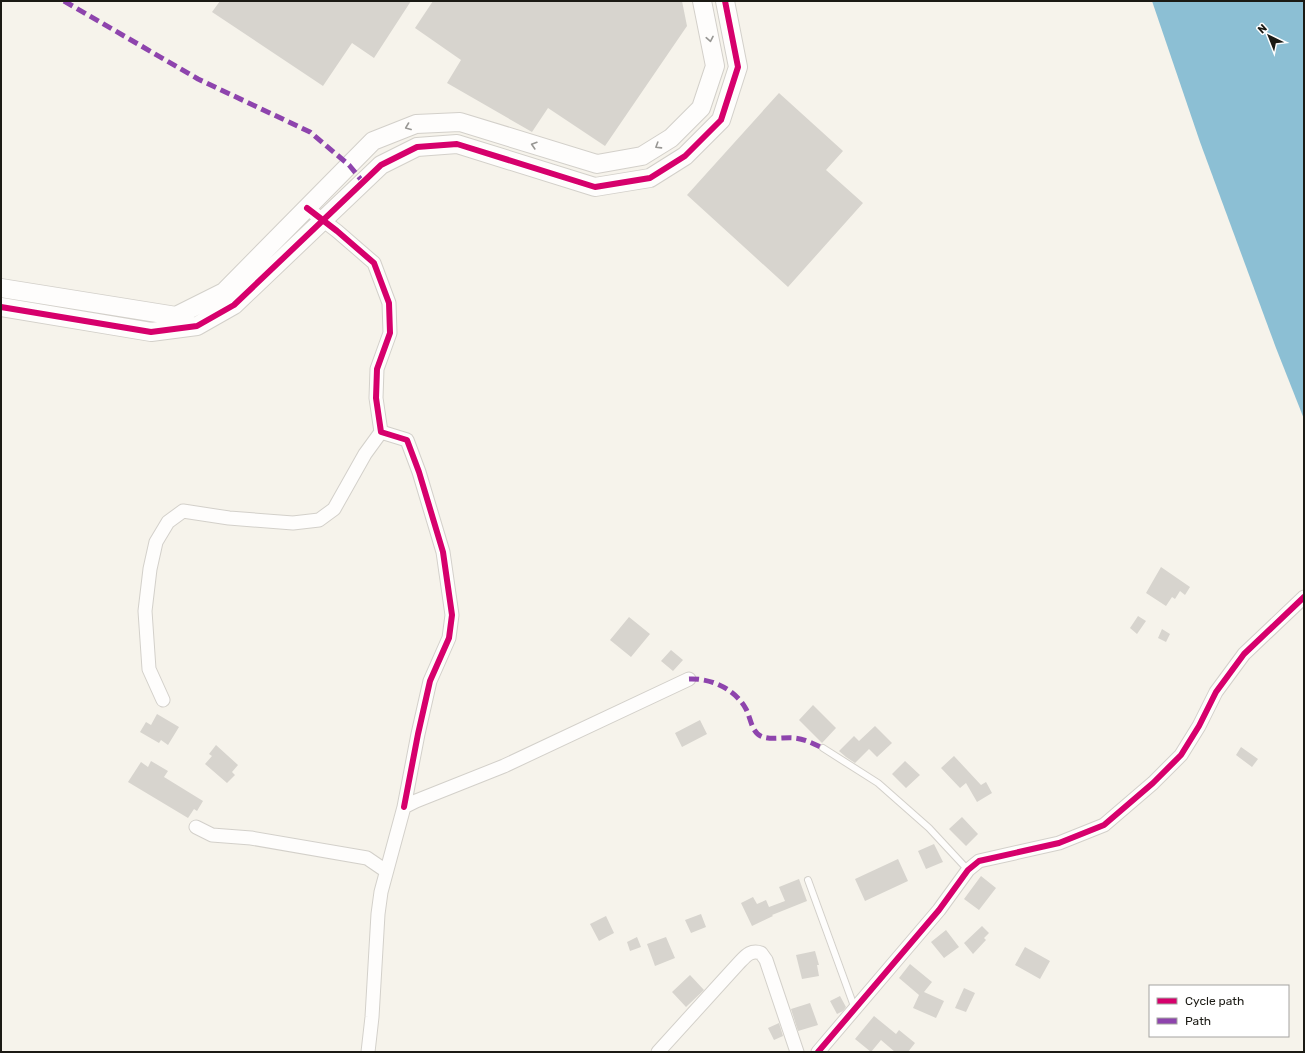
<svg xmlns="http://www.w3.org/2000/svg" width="1305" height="1053" viewBox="0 0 1305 1053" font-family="Rubik,sans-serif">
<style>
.water{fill:#8cbfd4}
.building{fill:#d7d4ce}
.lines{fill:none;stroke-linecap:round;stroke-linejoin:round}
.lane-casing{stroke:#d3d0ca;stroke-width:8}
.street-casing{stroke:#d3d0ca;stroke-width:15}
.secondary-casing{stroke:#d3d0ca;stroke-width:20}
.lane{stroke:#fefdfc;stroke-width:6}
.street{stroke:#fefdfc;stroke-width:13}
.secondary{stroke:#fefdfc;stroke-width:18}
.quiet{stroke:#8e44ad;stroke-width:5;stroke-dasharray:10 5;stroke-linecap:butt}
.cycleway-casing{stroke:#fff;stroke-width:8}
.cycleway{stroke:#d6006c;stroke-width:6}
.oneway{stroke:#989794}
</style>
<rect width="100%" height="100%" fill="#f6f3eb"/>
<path class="water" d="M1152,1H1304V419L1276,348L1200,142Z"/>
<path class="building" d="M220,1H411L374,58L352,43L323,86L212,12Z
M433,1H682L687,26L605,146L548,108L532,132L447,83L461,60L415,28Z
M779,93L843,151L826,170L863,203L788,287L687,195Z
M1161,567L1190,587L1185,595L1180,591L1175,599L1172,597L1166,606L1146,593Z
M1138,616L1146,621L1137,634L1130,628Z
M629,617L650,634L631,657L610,640Z
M1162,629L1170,634L1166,642L1158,638Z
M671,650L683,660L673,671L661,661Z
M813,705L836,728L822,743L799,720Z
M157,714L179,727L168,745L161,740L159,743L140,732L146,722L151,725Z
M700,720L707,734L682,747L675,733Z
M875,726L892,743L877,757L869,749L855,763L846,757L839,751L854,736L859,741Z
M216,745L238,765L232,772L235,775L227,783L205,764L212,756L209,754Z
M1241,747L1258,759L1252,767L1236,755Z
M954,756L981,785L986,782L992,793L977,802L966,783L960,788L941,768Z
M151,761L168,771L164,777L203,801L197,811L194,809L188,818L128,782L141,762L148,767Z
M905,761L920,775L906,788L892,774Z
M962,817L978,834L966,846L949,829Z
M934,844L943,862L926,869L918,851Z
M898,859L908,881L865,901L855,879Z
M981,876L996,888L979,910L964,899Z
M799,879L807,901L772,915L773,916L752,926L741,903L753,897L757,904L766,900L769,907L785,901L779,887Z
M701,914L706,927L691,933L685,920Z
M606,916L614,933L599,941L590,924Z
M982,926L989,933L984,938L986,940L973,954L964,943Z
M946,930L959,947L944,958L931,942Z
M637,937L641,947L630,951L627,942Z
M666,937L675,958L655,966L647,944Z
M1025,947L1050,961L1040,979L1015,965Z
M815,951L819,965H817L819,976L802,979L796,955Z
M910,964L932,982L924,992L944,1001L936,1018L913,1008L919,995L899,978Z
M690,975L704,990L686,1007L672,992Z
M964,988L975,993L966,1012L955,1008Z
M840,996L846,1007L843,1011L837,1014L830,1001Z
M810,1003L818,1025L798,1031L791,1009Z
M874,1016L896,1034L899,1030L915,1043L908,1052H895L881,1040L871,1052L855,1039Z
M779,1023L783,1036L774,1040L768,1028Z"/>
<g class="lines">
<defs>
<path id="lane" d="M823,748L878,783L929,828L968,870
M808,880L855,1009"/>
<path id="street" d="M307,208L337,231L374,263L389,303L390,333L377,369L376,398L381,432L407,440L419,472L443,552L452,615L449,638L430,681L418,734L404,807
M163,700L149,669L145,611L150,569L156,542L168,522L183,511L229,518L293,523L319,520L334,509L365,454L381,432
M196,827L212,835L251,838L367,858L386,871
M368,1052L372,1017L378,914L381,892L404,807L416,801L504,766L689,679
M658,1052L738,964C745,957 750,949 761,953L766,960L797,1052
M818,1052L939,910L968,870L979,861L1059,843L1104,825L1153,783L1181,755L1199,726L1216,692L1244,654L1304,597"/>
<path id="secondary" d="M1,288L176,316L224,292L373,141L416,124L460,122L597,164L642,156L671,138L701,108L715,66L702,1
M1,307L151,332L197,326L234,305L381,165L417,147L457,144L595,187L650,178L685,156L721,120L738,67L725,1"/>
</defs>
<use href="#lane" class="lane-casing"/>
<use href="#street" class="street-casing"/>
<use href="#secondary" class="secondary-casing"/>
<use href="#lane" class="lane"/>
<use href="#street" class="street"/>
<use href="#secondary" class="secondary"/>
<path class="quiet" d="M64,1L198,79L310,132L349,165L363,182
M689,679C711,678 735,689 746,709C751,718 751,733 763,737C772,740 785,737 794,738C805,739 814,744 823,748"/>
<defs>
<path id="cycleway" d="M307,208L337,231L374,263L389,303L390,333L377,369L376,398L381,432L407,440L419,472L443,552L452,615L449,638L430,681L418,734L404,807
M1,307L151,332L197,326L234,305L381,165L417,147L457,144L595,187L650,178L685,156L721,120L738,67L725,1
M818,1052L939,910L968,870L979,861L1059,843L1104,825L1153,783L1181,755L1199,726L1216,692L1244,654L1304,597"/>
</defs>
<use href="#cycleway" class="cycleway-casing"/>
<use href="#cycleway" class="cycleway"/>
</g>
<defs><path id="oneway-chevron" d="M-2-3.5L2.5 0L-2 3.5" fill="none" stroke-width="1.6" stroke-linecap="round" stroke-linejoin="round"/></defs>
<g class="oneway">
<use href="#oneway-chevron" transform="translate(710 39) rotate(79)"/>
<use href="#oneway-chevron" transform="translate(408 127) rotate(159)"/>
<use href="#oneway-chevron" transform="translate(534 145) rotate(-163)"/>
<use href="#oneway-chevron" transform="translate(658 146) rotate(148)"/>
</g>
<rect width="1305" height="1053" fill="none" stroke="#1b1a14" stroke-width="4"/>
<rect x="1149" y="985" width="140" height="52" fill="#ffffff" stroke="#a4a3a1"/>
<rect x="1157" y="998" width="20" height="6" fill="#d6006c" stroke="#a4a3a1"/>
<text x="1185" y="1005" font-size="12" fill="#1b1a14">Cycle path</text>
<rect x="1157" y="1018" width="20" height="6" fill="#8e44ad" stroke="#a4a3a1"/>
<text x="1185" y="1025" font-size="12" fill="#1b1a14">Path</text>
<g transform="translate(1269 36) rotate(317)" stroke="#ffffff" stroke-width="3" paint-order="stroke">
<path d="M0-3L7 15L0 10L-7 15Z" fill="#1b1a14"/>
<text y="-6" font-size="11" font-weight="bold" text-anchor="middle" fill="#1b1a14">N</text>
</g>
</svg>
